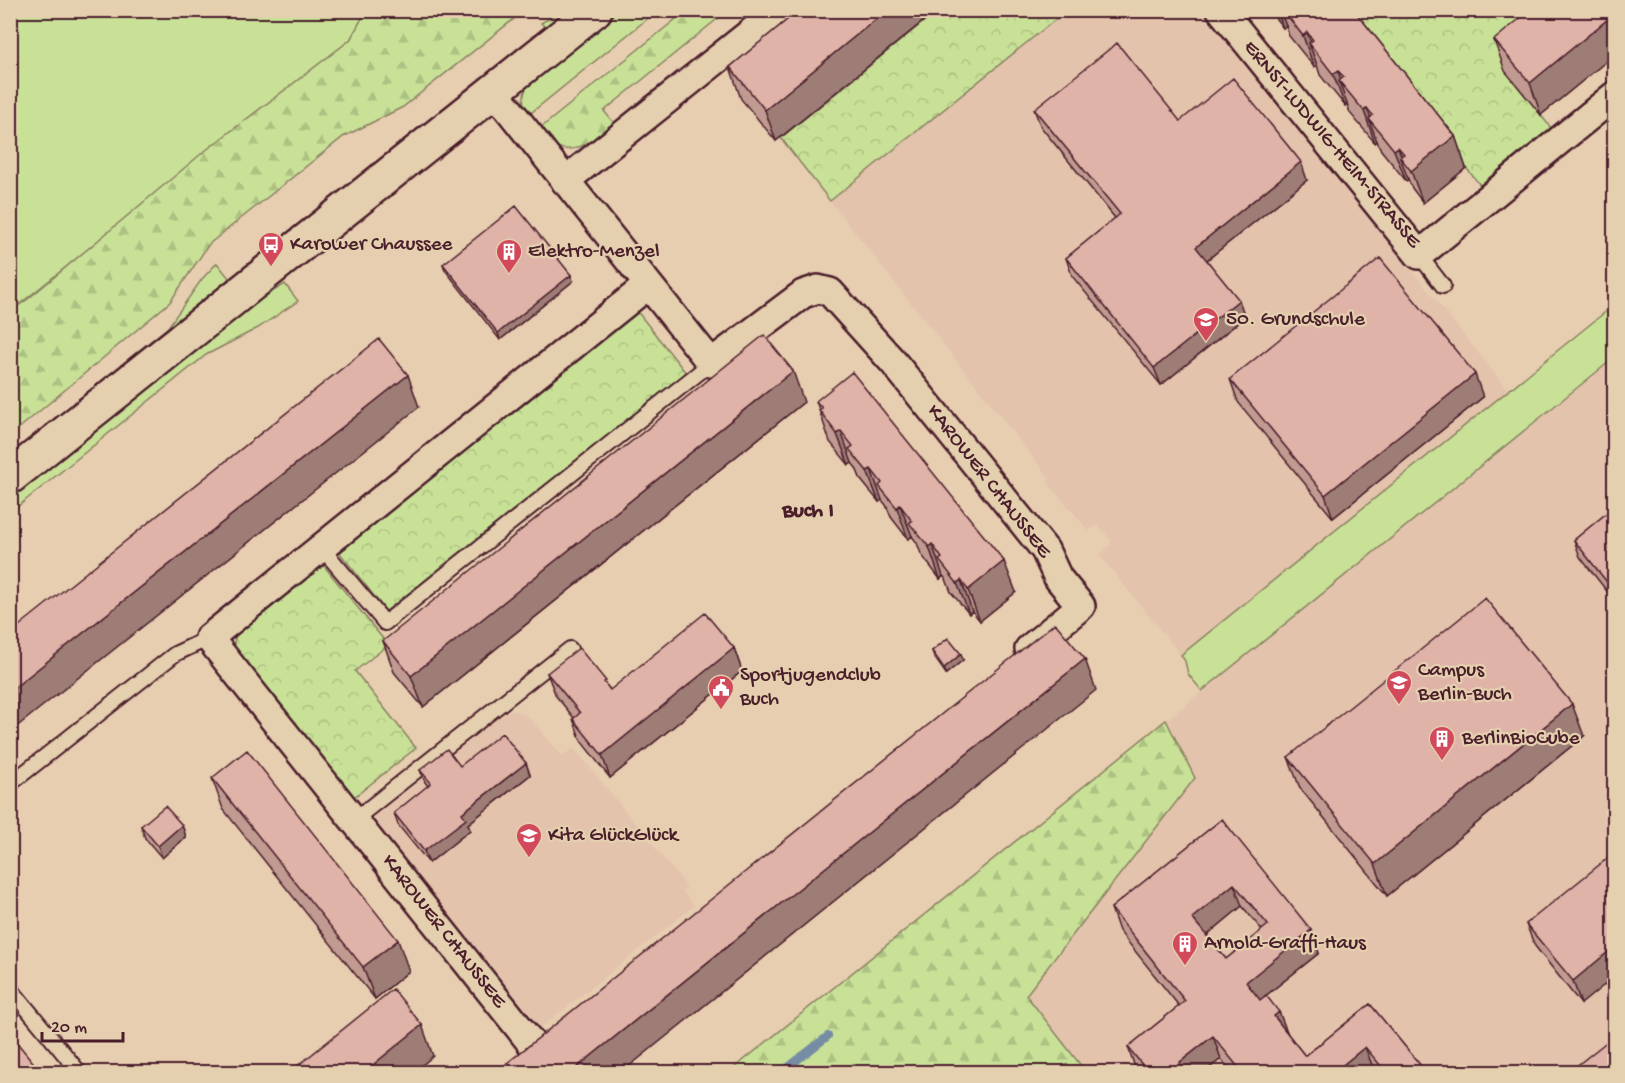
<svg xmlns="http://www.w3.org/2000/svg" width="1625" height="1083" viewBox="0 0 1625 1083" font-family="'Gochi Hand',sans-serif">
<style>
.built{fill:#e3c3ac}
.grass{fill:#c8e197;stroke:#898061;stroke-width:1.5}
.forest{fill:url(#forest-firs);stroke:#898061;stroke-width:1.5}
.park{fill:url(#park-crowns);stroke:#898061;stroke-width:1.5}
.lines{fill:none;stroke-linecap:round;stroke-linejoin:round}
.stream{stroke:#758ca4;stroke-width:8}
.service-casing{stroke:#4a1f2b;stroke-width:18}
.minor-casing{stroke:#4a1f2b;stroke-width:32}
.secondary-casing{stroke:#4a1f2b;stroke-width:38}
.service{stroke:#e4cfae;stroke-width:14}
.minor{stroke:#e4cfae;stroke-width:27}
.secondary{stroke:#e4cfae;stroke-width:33}
.wall{fill:#c19a91;stroke:#4a1f2b;stroke-width:1.5;fill-rule:evenodd}
.shaded-wall{fill:#9d7d76;stroke:#4a1f2b;stroke-width:1.5}
.building{fill:#e0b3a9;stroke:#4a1f2b;stroke-width:1.5;fill-rule:evenodd}
.labels{text-anchor:middle;dominant-baseline:central;stroke-width:4.5;stroke-linejoin:round;paint-order:stroke}
.street-label{font-size:21px;fill:#4a1f2b;stroke:#e4cfae}
.poi-label{font-size:21px;fill:#4a1f2b;stroke:#e4cfae;text-anchor:start}
.neighbourhood-label{font-size:22px;font-weight:bold;fill:#4a1f2b;stroke:#e4cfae}
</style>
<defs>
<pattern id="forest-firs" width="22" height="20" patternUnits="userSpaceOnUse" patternTransform="scale(1.5)"><rect width="22" height="20" fill="#c8e197"/><path d="M5 1l3.5 6h-7zM16 11l3.5 6h-7z" fill="#adc182"/></pattern>
<pattern id="park-crowns" width="20" height="18" patternUnits="userSpaceOnUse" patternTransform="scale(1.5)"><rect width="20" height="18" fill="#c8e197"/><path d="M2 6a3 3 0 1 1 6 0M12 15a3 3 0 1 1 6 0" fill="none" stroke="#adc182"/></pattern>
</defs>
<rect width="100%" height="100%" fill="#e8ceb1"/>
<filter id="ink" filterUnits="userSpaceOnUse"><feTurbulence type="fractalNoise" baseFrequency=".0167" numOctaves="2"/><feDisplacementMap in="SourceGraphic" scale="12" xChannelSelector="R" yChannelSelector="G"/><feConvolveMatrix kernelMatrix="1 2 1 2 8 2 1 2 1" color-interpolation-filters="sRGB"/></filter>
<g filter="url(#ink)">
<path class="built" d="M1186,10L1189,15L1195,11H1203L1509,391L1181,655L1099,555L1112,542L1098,525L1089,531L1047,482L1050,479L830,201L1066,11Z
M1614,359V1072H807L776,1035Z
M509,711H516L528,716L562,756L574,748L687,887L683,891L694,906L543,1026H532L372,831L375,815L503,713Z"/>
<path class="grass" d="M11,11H366L350,40L11,311Z
M562,11H573L548,30L541,23Z
M615,11H657L527,116C520,101 524,91 531,78Z
M217,263L229,278L219,291L11,460V454L168,327L202,279Z
M285,284L298,301L258,328L206,355L11,512V496L202,342L246,308Z
M1614,305V358L1202,691L1188,674L1185,661L1181,655Z"/>
<path class="forest" d="M366,11H524L403,107L343,137L209,244L170,302L11,435V311L28,299L201,154L350,40Z
M686,11H727L604,111L614,123C598,135 577,158 555,146C549,143 543,135 538,130Z
M1166,720L1195,778L1026,995L1086,1072H729Z"/>
<path class="park" d="M937,11H1066L830,201L781,138Z
M1340,11H1581L1506,71L1551,128L1480,185Z
M636,310L686,373L386,611L336,548Z
M320,561L388,645L355,671L416,748L348,802L232,650L237,630Z"/>
<g class="lines">
<path class="stream" d="M782,1072L828,1036"/>
<defs>
<path id="service" d="M1419,255L1443,286
M322,548L385,623L711,363
M10,784L175,654L209,638
M354,820L570,649
M10,988L79,1072"/>
<path id="minor" d="M1221,10L1419,255L1614,96
M494,91L711,363L803,294L818,289L830,292L894,363L1045,550L1058,578L1081,606L1029,649
M565,181L779,10
M532,1044L209,638L648,285"/>
<path id="secondary" d="M10,477L595,10"/>
</defs>
<use href="#service" class="service-casing"/>
<use href="#minor" class="minor-casing"/>
<use href="#secondary" class="secondary-casing"/>
<use href="#service" class="service"/>
<use href="#minor" class="minor"/>
<use href="#secondary" class="secondary"/>
</g>
<path class="wall" d="M799,10H937L776,141L741,99L730,67Z
M1269,10H1354L1455,136L1466,168L1423,203L1412,188L1408,179L1406,181L1381,150L1377,141L1375,143L1350,113L1347,104L1345,106L1320,75L1317,65L1314,67L1289,36L1286,26L1283,28Z
M1614,10V55L1541,115L1505,71L1494,40Z
M1034,109L1180,121L1307,180L1207,260L1245,317L1161,385L1072,276L1066,258L1115,218L1041,127Z
M443,264L573,281L500,340L445,270Z
M1230,379L1483,397L1333,518L1238,402Z
M816,401L1016,592L980,621L972,611L969,614L951,592L946,579L943,576L940,579L921,554L917,543L912,536L908,539L891,517L886,505L882,500L879,502L861,480L856,468L852,463L849,465L830,442Z
M804,402L423,707L394,672L383,641Z
M1614,507V600L1580,557L1574,540Z
M734,648L742,671L610,778L581,741L573,719L574,718L556,696L547,673L608,687L610,690Z
M932,651L963,660L946,674L934,657Z
M1584,736L1387,896L1300,788L1288,757Z
M526,763L530,775L468,824L470,830L429,863L398,825L394,813L428,786L425,782L420,770L460,766Z
M212,778L409,971L375,999L223,809Z
M1222,819L1319,953L1260,1000L1279,1012L1287,1033L1305,1056L1370,1004L1426,1072H1376L1374,1070L1370,1072H1232L1221,1059L1204,1072H1138L1136,1070L1128,1047L1179,1006L1119,931L1111,908ZM1242,906L1262,930L1226,959L1207,935Z
M182,825L186,837L162,858L145,838L141,826Z
M1614,863L1581,1004L1535,946L1526,924Z"/>
<path class="shaded-wall" d="M887,10H937L776,141L765,110Z
M1277,10H1280L1286,26L1283,28Z
M1614,14V55L1541,115L1530,83Z
M1307,32L1313,48L1309,43L1317,65L1314,67L1303,36Z
M1338,71L1344,88L1339,81L1347,104L1345,106L1333,74Z
M1367,108L1373,124L1369,119L1377,141L1375,143L1364,111Z
M1455,136L1466,168L1423,203L1411,171Z
M1398,147L1404,162L1400,157L1408,179L1406,181L1394,150Z
M1301,162L1307,180L1202,264L1196,247Z
M571,275L573,281L500,340L498,333Z
M1239,300L1245,317L1161,385L1154,368Z
M793,371L804,402L423,707L411,676Z
M1475,374L1483,397L1333,518L1325,495Z
M408,375L419,407L10,732V691Z
M841,431L852,463L849,465L837,434Z
M871,469L882,500L879,502L867,471Z
M900,505L912,536L908,539L897,508Z
M932,544L943,576L940,579L929,547Z
M1004,561L1016,592L980,621L968,590Z
M961,580L972,611L969,614L957,583Z
M734,648L742,671L610,778L602,755Z
M961,654L963,660L946,674L944,668Z
M1085,659L1096,690L622,1072H571Z
M1572,704L1584,736L1387,896L1375,864Z
M526,763L530,775L468,824L470,830L429,863L424,851L462,813Z
M182,825L186,837L162,858L158,846Z
M1234,884L1242,906L1201,940L1192,918Z
M1311,930L1319,953L1254,1005L1246,982Z
M398,940L409,971L375,999L363,967Z
M1614,947V977L1581,1004L1573,981Z
M1279,1012L1288,1034L1274,1016Z
M422,1025L433,1056L414,1072H364Z
M1213,1036L1221,1059L1204,1072H1182L1179,1063Z
M1365,1047L1374,1070L1370,1072H1334Z"/>
<path class="building" d="M799,10H887L765,110L730,67Z
M1283,10H1354L1455,136L1411,171L1400,157L1404,154L1398,147L1394,150L1369,119L1373,115L1370,112L1367,108L1364,111L1339,81L1344,77L1338,71L1333,74L1309,43L1313,40L1307,32L1303,36Z
M1530,10H1614V14L1530,83L1494,40Z
M1117,43L1180,121L1233,78L1301,162L1196,247L1239,300L1154,368L1066,258L1120,214L1034,109Z
M516,206L571,275L498,333L443,264Z
M1380,258L1475,374L1325,495L1230,379Z
M764,335L793,371L411,676L383,641Z
M379,339L408,375L10,691V633Z
M852,372L1004,561L968,590L961,580L957,583L939,560L942,558L932,544L929,547L909,523L912,521L900,505L897,508L879,486L882,483L871,469L867,471L849,449L853,446L841,431L837,434L819,410L822,408L816,401Z
M1614,507V537L1613,538L1614,541V591L1574,540Z
M1485,598L1572,704L1375,864L1288,757Z
M705,613L734,648L602,755L573,719L580,713L547,673L579,648L606,681L604,682L610,690Z
M1055,623L1085,659L571,1072H496Z
M948,638L961,654L944,668L932,651Z
M502,733L526,763L462,813L466,819L424,851L394,813L431,783L420,770L447,749L460,766Z
M247,750L398,940L363,967L212,778Z
M165,806L182,825L158,846L141,826Z
M1222,819L1311,930L1246,982L1260,1000L1266,995L1279,1012L1274,1016L1305,1056L1370,1004L1426,1072H1386L1365,1047L1334,1072H1242L1213,1036L1179,1063L1186,1072H1148L1128,1047L1185,1001L1111,908ZM1234,884L1268,925L1226,959L1192,918Z
M1609,857L1614,863V947L1573,981L1526,924Z
M393,989L422,1025L364,1072H290Z
M10,1034L41,1072H10Z
M1614,1036V1072H1569Z"/>
</g>
<defs>
<symbol id="bus-pin" viewBox="-11 -11 22 30"><path d="M0 17L-7.5 6A9.5 9.5 0 1 1 7.5 6Z" fill="#d1495b" stroke="#e4cfae"/><path d="M-5-6H5V4H4V6H2V4H-2V6H-4V4H-5ZM-3.5-4V0h7V-4ZM-3.5 1.2v1.5H-2V1.2ZM2 1.2v1.5H3.5V1.2Z" fill="#fff"/></symbol>
<symbol id="building-pin" viewBox="-11 -11 22 30"><path d="M0 17L-7.5 6A9.5 9.5 0 1 1 7.5 6Z" fill="#d1495b" stroke="#e4cfae"/><path d="M-4-6H4V6H1V3H-1V6H-4ZM-2.5-4.3h1.7v1.8h-1.7ZM.8-4.3h1.7v1.8H.8ZM-2.5-1h1.7V.8h-1.7ZM.8-1h1.7V.8H.8Z" fill="#fff"/></symbol>
<symbol id="school-pin" viewBox="-11 -11 22 30"><path d="M0 17L-7.5 6A9.5 9.5 0 1 1 7.5 6Z" fill="#d1495b" stroke="#e4cfae"/><path d="M0-5L7-2L0 1L-7-2ZM-4 1L0 2.5L4 1V4Q0 6-4 4Z" fill="#fff"/></symbol>
<symbol id="university-pin" viewBox="-11 -11 22 30"><path d="M0 17L-7.5 6A9.5 9.5 0 1 1 7.5 6Z" fill="#d1495b" stroke="#e4cfae"/><path d="M0-5L7-2L0 1L-7-2ZM-4 1L0 2.5L4 1V4Q0 6-4 4Z" fill="#fff"/></symbol>
<symbol id="civic-pin" viewBox="-11 -11 22 30"><path d="M0 17L-7.5 6A9.5 9.5 0 1 1 7.5 6Z" fill="#d1495b" stroke="#e4cfae"/><path d="M-.6-6.5H3V-4.5H.6V-3L4-1V1h2V6H-6V1h2V-1L-.6-3ZM-1.2 2.5V6h2.4V2.5Z" fill="#fff"/></symbol>
</defs>
<g fill-rule="evenodd">
<use href="#bus-pin" x="256" y="230" width="30" height="40"/>
<use href="#building-pin" x="494" y="237" width="30" height="40"/>
<use href="#school-pin" x="1191" y="305" width="30" height="40"/>
<use href="#university-pin" x="1384" y="668" width="30" height="40"/>
<use href="#civic-pin" x="706" y="673" width="30" height="40"/>
<use href="#building-pin" x="1427" y="724" width="30" height="40"/>
<use href="#school-pin" x="514" y="821" width="30" height="40"/>
<use href="#building-pin" x="1170" y="929" width="30" height="40"/>
</g>
<g class="labels">
<g class="street-label">
<text transform="translate(1331 145) rotate(50)">ERNST-LUDWIG-HEIM-STRASSE</text>
<text transform="translate(988 482) rotate(52)">KAROWER CHAUSSEE</text>
<text transform="translate(443 932) rotate(52)">KAROWER CHAUSSEE</text>
</g>
<g class="poi-label">
<text x="290" y="245">Karower Chaussee</text>
<text x="528" y="252">Elektro-Menzel</text>
<text x="1226" y="320">50. Grundschule</text>
<text x="1418" y="671">Campus<tspan x="1418" dy="24">Berlin-Buch</tspan></text>
<text x="740" y="676">Sportjugendclub<tspan x="740" dy="24">Buch</tspan></text>
<text x="1462" y="739">BerlinBioCube</text>
<text x="548" y="836">Kita GlückGlück</text>
<text x="1204" y="944">Arnold-Graffi-Haus</text>
</g>
<g class="neighbourhood-label">
<text x="808" y="512">Buch I</text>
</g>
</g>
<rect width="1625" height="1083" fill="none" stroke="#e4cfae" stroke-width="36"/>
<rect x="18" y="18" width="1589" height="1047" fill="none" stroke="#4a1f2b" stroke-width="2" filter="url(#ink)"/>
<path d="M42 1032v9h81v-9" fill="none" stroke="#4a1f2b" stroke-width="3"/>
<text x="51" y="1032" font-size="18" fill="#4a1f2b" stroke="#e4cfae" stroke-width="4.5" paint-order="stroke">20 m</text>
</svg>
